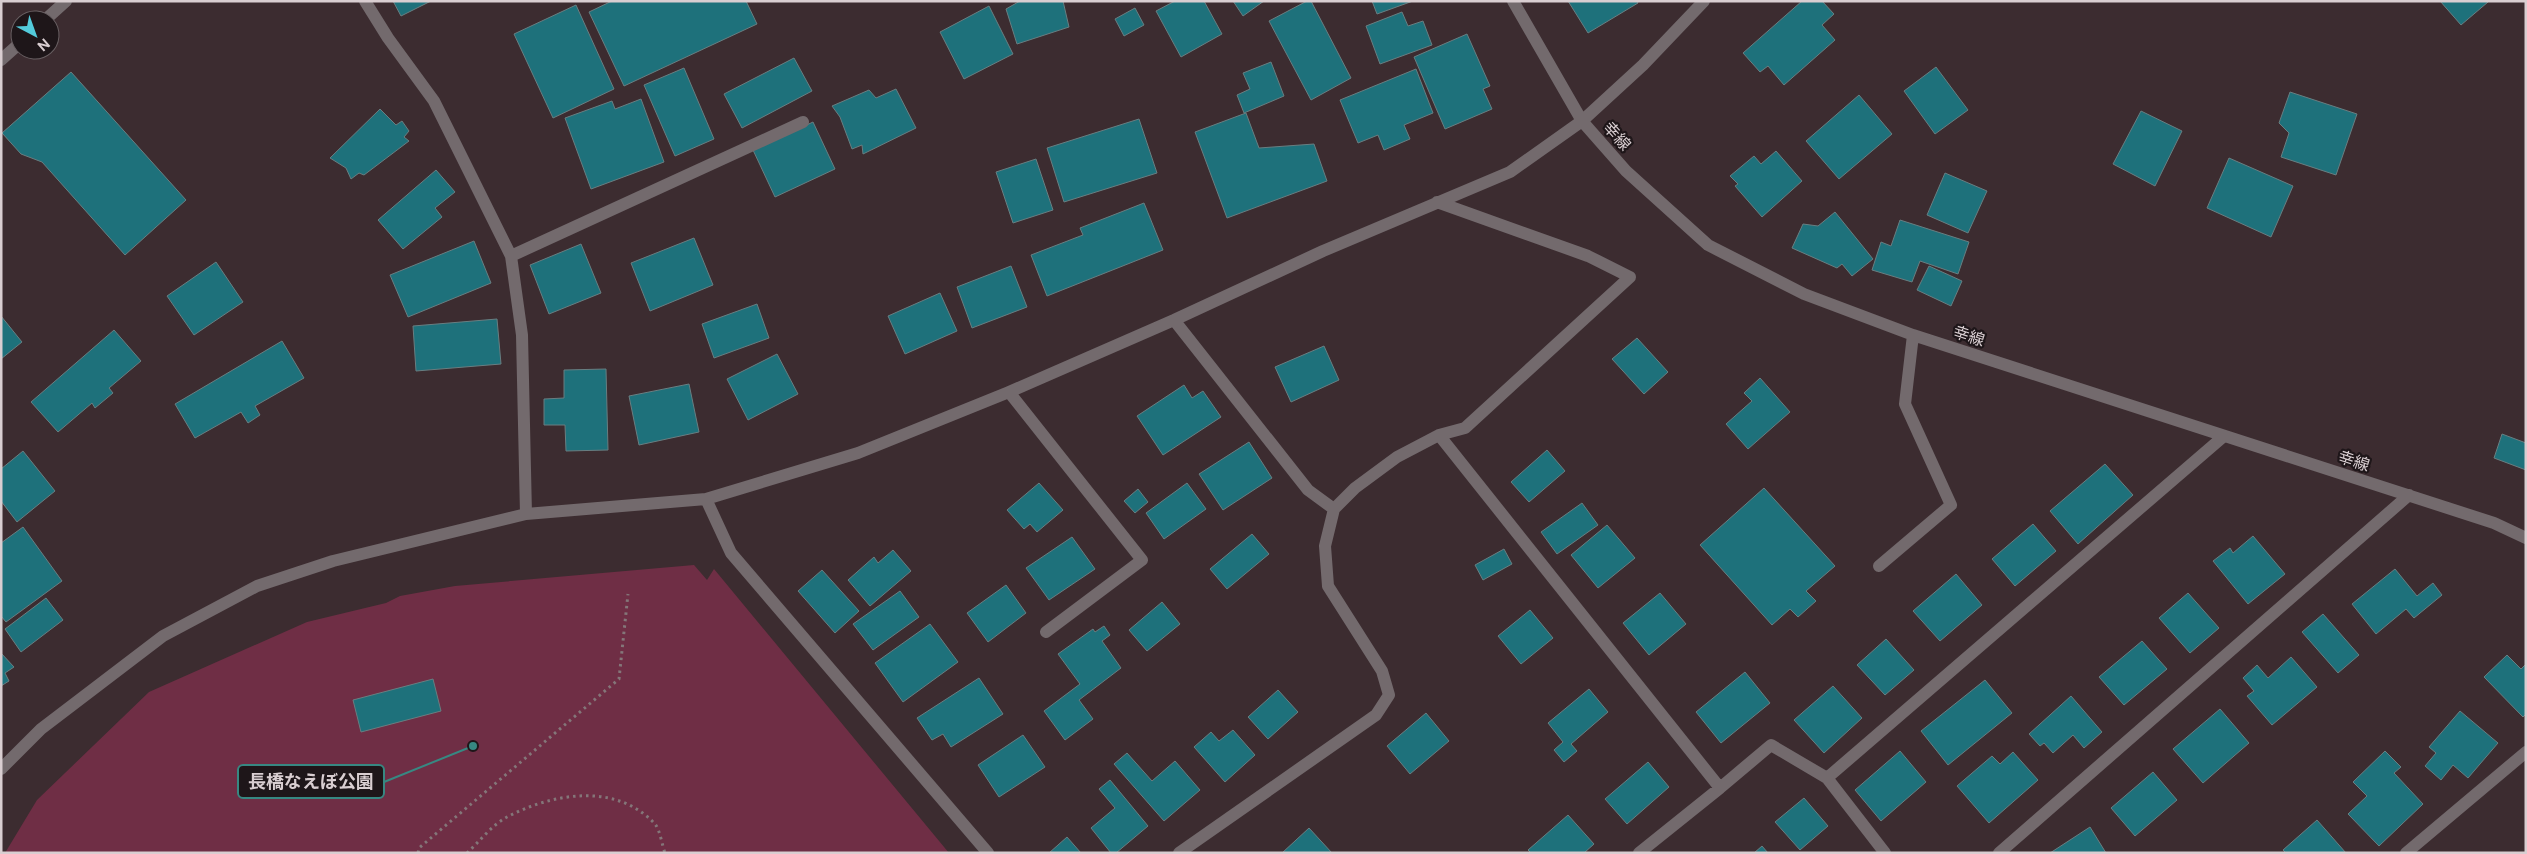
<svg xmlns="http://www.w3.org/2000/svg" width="2527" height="854" viewBox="0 0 2527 854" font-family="'Public Sans','Noto Sans JP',sans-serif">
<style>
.green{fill:#6f2e45}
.building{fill:#1e717b;stroke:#697e81}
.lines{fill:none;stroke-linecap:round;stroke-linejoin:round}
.path{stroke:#847679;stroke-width:3;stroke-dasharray:2.5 4;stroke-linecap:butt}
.minor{stroke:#736a6d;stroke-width:12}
.labels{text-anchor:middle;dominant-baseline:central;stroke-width:4.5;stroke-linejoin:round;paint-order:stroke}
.street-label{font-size:16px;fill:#d9ced1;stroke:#1e1619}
.leader{fill:none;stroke:#378882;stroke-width:2}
.callout-dot{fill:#378882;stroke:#1e1619;stroke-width:2}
.callout{fill:#1e1619;stroke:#378882;stroke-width:2}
.callout-label{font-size:18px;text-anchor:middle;font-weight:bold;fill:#d9ced1}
</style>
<rect width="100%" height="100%" fill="#3c2c30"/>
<path class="green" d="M694,565L707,580L714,569L949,853H5L37,800L149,692L307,622L386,603L400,596L455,586Z"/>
<path class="building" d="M393,1H431L401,16Z
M612,1H746L757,24L624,86L589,12Z
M1020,1H1063L1069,27L1017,44L1006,9Z
M1175,1H1204L1222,34L1181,57L1156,11Z
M1233,1H1264L1243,16Z
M1307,1H1311L1351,78L1311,100L1269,21Z
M1372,1H1413L1377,14Z
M1568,1H1637L1638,3L1588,33Z
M1802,1H1822L1834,14L1822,25L1835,40L1784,85L1768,66L1760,72L1743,53Z
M2440,1H2487L2488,2L2461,25Z
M576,5L614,89L553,118L514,34Z
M989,6L1013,54L964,79L940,32Z
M1135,8L1144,25L1124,36L1115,19Z
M1402,12L1408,26L1423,21L1432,45L1380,64L1366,26Z
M1467,34L1490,86L1483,89L1492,109L1445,129L1414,57Z
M794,58L812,91L742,128L724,94Z
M1271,62L1284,96L1244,113L1237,95L1250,89L1243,73Z
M1936,67L1968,110L1935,134L1904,91Z
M684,68L714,139L675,156L644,85Z
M1416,69L1433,113L1404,125L1410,139L1384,150L1378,135L1358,143L1340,100Z
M71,72L186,200L125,255L42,162L21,154L2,133Z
M896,89L916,128L863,154L862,145L852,149L840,117L832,106L869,90L876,98Z
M2290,92L2357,114L2336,175L2281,157L2289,133L2279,123Z
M1859,95L1892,134L1839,179L1806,141Z
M641,99L664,162L591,189L565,118L612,101L615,109Z
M380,109L396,125L402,121L409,131L404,137L409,141L364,175L359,173L351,179L346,168L330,158Z
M2141,111L2182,131L2155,186L2113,164Z
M1246,113L1259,148L1314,144L1327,181L1227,218L1195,132Z
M1139,119L1157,173L1064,202L1047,148Z
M813,122L835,169L775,197L753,150Z
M1776,151L1802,181L1762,217L1735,186L1738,184L1730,176L1754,156L1761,164Z
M2229,158L2293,186L2271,237L2207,208Z
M1036,159L1053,210L1013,223L996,172Z
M436,170L455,192L435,208L442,217L403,249L378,220Z
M1945,173L1987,191L1968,233L1927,215Z
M1144,203L1163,250L1047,296L1031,255L1083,235L1080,228Z
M1835,212L1873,259L1852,276L1842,264L1837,268L1792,248L1803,224L1818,226Z
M1900,220L1969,242L1958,274L1920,261L1912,282L1872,270L1881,242L1891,246Z
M694,238L713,285L650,311L631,263Z
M474,241L491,283L408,317L390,275Z
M581,244L601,293L549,314L530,265Z
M216,262L243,302L194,335L167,296Z
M1011,266L1027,307L972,328L957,287Z
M1929,266L1962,281L1951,306L1917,290Z
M940,293L957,331L905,354L888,316Z
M757,304L769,338L714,358L702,324Z
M1,316L22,342L1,359Z
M497,319L501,364L416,371L413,326Z
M114,330L141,361L109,388L113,393L95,408L92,403L58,432L31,402Z
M1637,338L1668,372L1644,394L1612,359Z
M282,341L304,378L255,406L260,415L248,423L241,412L195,438L175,404Z
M1324,346L1339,380L1291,402L1275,367Z
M777,354L798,394L748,420L727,379Z
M606,369L608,450L566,451L565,425H544V399L564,398V370Z
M1760,378L1790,412L1748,449L1726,424L1752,401L1744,393Z
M689,384L699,432L639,445L629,396Z
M1184,385L1192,398L1203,391L1221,417L1163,455L1137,416Z
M2502,434L2526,443V470L2494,458Z
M1249,442L1272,478L1223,510L1199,474Z
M1547,450L1565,471L1529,502L1511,482Z
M23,451L55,491L17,522L1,501V469Z
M2105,464L2133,495L2078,544L2050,511Z
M1039,483L1063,510L1037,532L1030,524L1024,529L1007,510Z
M1187,483L1206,509L1164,539L1146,513Z
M1764,488L1835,566L1806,591L1816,601L1798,617L1790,609L1772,625L1700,545Z
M1138,489L1148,502L1135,513L1124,501Z
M1582,503L1598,525L1557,554L1541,532Z
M2033,524L2056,551L2015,586L1992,559Z
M1607,525L1635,558L1598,588L1571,555Z
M23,527L62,581L6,622L1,616V543Z
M1252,534L1269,554L1227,589L1210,569Z
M2253,536L2285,574L2248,604L2213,561L2230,548L2233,553Z
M1072,537L1095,569L1049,600L1026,568Z
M1504,549L1512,564L1483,580L1475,565Z
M893,550L911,571L870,606L848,580L874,557L878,563Z
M2395,569L2417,596L2433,583L2442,595L2414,618L2406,609L2376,634L2352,604Z
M822,570L859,611L835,633L798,591Z
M1956,574L1982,605L1940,641L1913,611Z
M1006,585L1026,613L988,642L967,613Z
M900,591L919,617L873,650L853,624Z
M1660,593L1686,624L1649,655L1623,623Z
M2188,593L2219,628L2190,653L2159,618Z
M46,598L63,620L21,652L5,629Z
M1162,602L1180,624L1147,651L1129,630Z
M1530,610L1553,638L1521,664L1498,636Z
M2323,614L2359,655L2338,673L2302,632Z
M930,624L958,662L903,702L875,663Z
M1104,626L1110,635L1102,641L1121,668L1079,700L1093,719L1065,740L1044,711L1080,684L1058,654L1093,629L1095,632Z
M1886,639L1914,670L1885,695L1857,665Z
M2142,641L2167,669L2124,705L2099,677Z
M1,653L14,667L5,673L9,681L1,686Z
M2507,655L2521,669L2526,664V714L2523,717L2484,677Z
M2291,657L2317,687L2272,725L2247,696L2254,691L2243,678L2257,665L2268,678Z
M1745,672L1770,703L1721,743L1696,712Z
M979,678L1003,714L951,747L943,734L932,740L917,718Z
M433,679L441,711L361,732L353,700Z
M1985,680L2012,713L1948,765L1921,731Z
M1833,686L1862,718L1824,753L1794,720Z
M1589,689L1608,712L1571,744L1577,751L1564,762L1554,750L1563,742L1548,723Z
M1278,690L1298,712L1268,739L1248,717Z
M2071,696L2102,732L2084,748L2073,735L2053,753L2044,743L2040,746L2029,734Z
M2220,709L2249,743L2203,783L2173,749Z
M2460,711L2498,743L2468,778L2453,765L2441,780L2425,766L2436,753L2429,747Z
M1426,713L1449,741L1410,774L1387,746Z
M1233,730L1255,755L1225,782L1194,747L1211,732L1219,741Z
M1023,735L1045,767L999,797L978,765Z
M1900,751L1926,782L1881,821L1855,790Z
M2385,751L2401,767L2394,773L2423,804L2379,846L2348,814L2367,796L2353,782Z
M2013,752L2038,780L1989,823L1957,786L1992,756L2000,764Z
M1127,753L1152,781L1175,761L1200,790L1164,821L1114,764Z
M1648,762L1669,787L1627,824L1605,799Z
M2153,772L2177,800L2135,836L2111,808Z
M1110,780L1148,826L1116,853H1111L1091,828L1115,808L1099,789Z
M1804,798L1828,826L1800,850L1775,822Z
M1568,815L1594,844L1584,853H1531L1528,850Z
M2317,820L2346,853H2286L2283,850Z
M2090,827L2106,853H2050Z
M1309,828L1332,853H1282Z
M1067,837L1081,853H1049Z
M1762,846L1768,853H1754Z"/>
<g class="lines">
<path class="path" d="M418,853L419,848L619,679L628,594
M467,853C479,842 492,825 507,817C553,793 616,782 655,824C660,830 662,845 665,853"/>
<path class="minor" d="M365,1L388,38L434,101L511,256L522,335L526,514
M1513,1L1582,121L1626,171L1708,245L1804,294L1913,335L2494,523L2526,538
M45,20L66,1
M1,60L20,43
M511,256L803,122
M1174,320L1308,490L1334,509
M1009,392L1142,560L1046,632
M1439,435L1720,788L1771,745L1827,778L1885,853
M706,499L731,553L988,853
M1879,566L1951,505L1905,404L1913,335
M1,769L41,729L163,636L257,586L333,561L526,514L706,499L858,453L1009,392L1174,320L1323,251L1510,172L1582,121L1643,65L1704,1
M1827,778L2224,436
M1179,853L1376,715L1389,695L1382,671L1328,586L1325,546L1334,509L1355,488L1397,457L1439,435L1465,428L1630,277L1588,256L1437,202
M1639,853L1720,788
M1999,853L2409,495
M2406,853L2526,752"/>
</g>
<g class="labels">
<g class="street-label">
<text transform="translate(1617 136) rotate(48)">幸線</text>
<text transform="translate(1969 336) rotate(18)">幸線</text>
<text transform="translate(2354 461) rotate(18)">幸線</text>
</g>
</g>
<path class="leader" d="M473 746L384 782"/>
<circle class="callout-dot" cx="473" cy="746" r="5"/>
<rect class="callout" x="238" y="765" width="146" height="33" rx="5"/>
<g class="callout-label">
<text x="311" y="788">長橋なえぼ公園</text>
</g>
<rect width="2527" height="854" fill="none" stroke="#d9ced1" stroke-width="5"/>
<g transform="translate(35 35) rotate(139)"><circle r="24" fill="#1e1619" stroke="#696063"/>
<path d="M0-4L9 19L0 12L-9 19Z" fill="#53cbdb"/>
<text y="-8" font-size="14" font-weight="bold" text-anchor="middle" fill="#d9ced1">N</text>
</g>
</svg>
